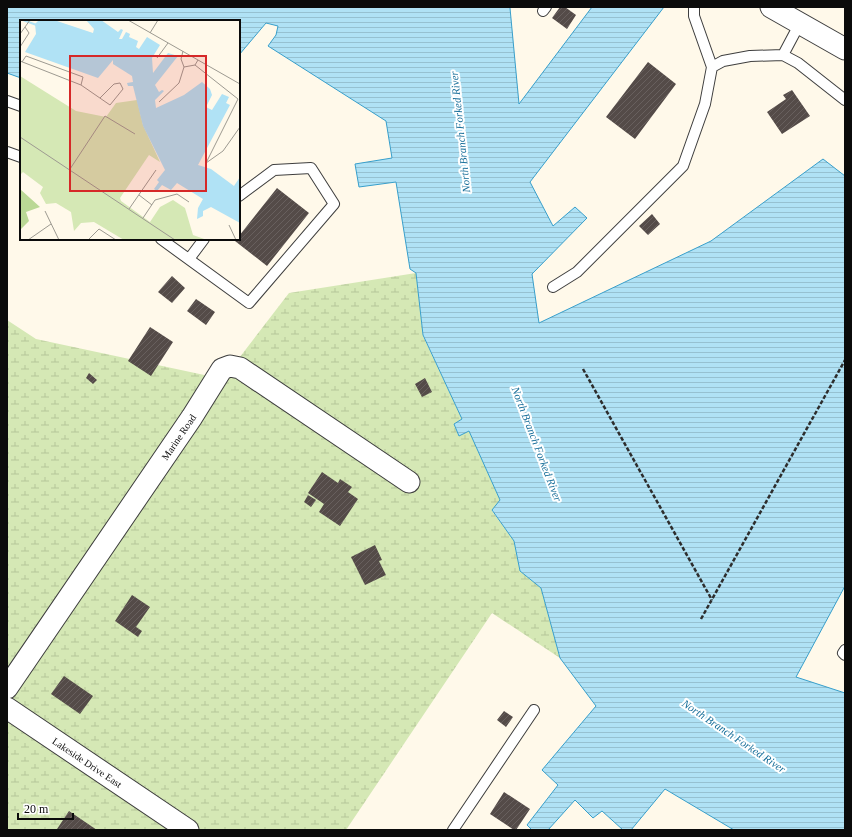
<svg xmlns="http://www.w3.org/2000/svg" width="852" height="837" viewBox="0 0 852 837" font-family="Georgia,serif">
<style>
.wetland{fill:url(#wetland-marsh)}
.water{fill:url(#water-rules);stroke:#389fcb}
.building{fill:url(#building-hatch)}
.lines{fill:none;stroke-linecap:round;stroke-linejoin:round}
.service-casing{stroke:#3e3e3e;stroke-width:12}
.minor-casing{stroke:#3e3e3e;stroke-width:23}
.path{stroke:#2d2d2d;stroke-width:2.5;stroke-dasharray:4 2;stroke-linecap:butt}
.service{stroke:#fff;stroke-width:10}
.minor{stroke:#fff;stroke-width:21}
.labels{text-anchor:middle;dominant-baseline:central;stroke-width:4;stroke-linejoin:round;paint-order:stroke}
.street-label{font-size:10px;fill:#0b0b0b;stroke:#fff}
.water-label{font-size:11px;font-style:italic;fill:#186f9a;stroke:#fff}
.inset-river{fill:none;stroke:#b0e2f5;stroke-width:2}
.inset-road{fill:none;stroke:#9d9a91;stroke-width:1}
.view{fill:#d62828;fill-opacity:0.15;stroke:#d62828;stroke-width:2}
.inset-edge{fill:none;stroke:#0b0b0b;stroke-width:2}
</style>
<defs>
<pattern id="wetland-marsh" width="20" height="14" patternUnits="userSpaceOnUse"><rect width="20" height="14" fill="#d5e8b5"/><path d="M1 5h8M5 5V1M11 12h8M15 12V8" fill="none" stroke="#b6c69a"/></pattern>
<pattern id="water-rules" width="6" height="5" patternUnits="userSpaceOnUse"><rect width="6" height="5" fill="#b0e2f5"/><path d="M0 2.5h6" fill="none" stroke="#96c1d1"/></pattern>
<pattern id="building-hatch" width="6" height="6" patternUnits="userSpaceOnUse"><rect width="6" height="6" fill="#544b48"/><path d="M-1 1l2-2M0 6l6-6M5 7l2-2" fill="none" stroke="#68605e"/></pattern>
</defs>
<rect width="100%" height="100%" fill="#fff9ea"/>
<path class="wetland" d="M416,273L423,336L462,419L454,424L459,436L469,431L500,500L492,511L514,541L520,571L541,588L560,658L492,613L346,830H7V320L36,339L223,379L289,293Z"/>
<path class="water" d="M7,7H511L510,8L519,104L592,7H664L530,182L553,226L575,207L587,218L532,274L539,323L711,241L823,159L845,176V586L796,677L845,693V830H734L665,789L631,830H623L602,811L593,818L575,800L548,830H532L527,825L558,785L542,770L596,706L560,658L541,588L520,571L514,541L492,510L500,500L469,431L459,436L454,424L462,419L423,335L416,273L410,269L396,182L359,187L355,164L392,158L386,121L268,46L276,35L278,26L266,23L239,55V21H21V78L7,73Z"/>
<path class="building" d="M560,7H565L576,15L567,29L552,18Z
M648,62L676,84L635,139L606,117Z
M792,90L810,116L782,134L767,112L786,99L783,95Z
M277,188L309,213L267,266L235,241L236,239H239V236Z
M652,214L660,224L648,235L639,226Z
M172,276L185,288L172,303L158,292Z
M196,299L215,312L206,325L187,311Z
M150,327L173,342L151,376L128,361Z
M89,373L97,380L93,384L86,378Z
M425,378L432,392L422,397L415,384Z
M322,472L338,483L340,479L352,487L348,492L358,499L340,526L319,512L324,504L308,493Z
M308,495L316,500L311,507L304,502Z
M375,545L382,560L379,561L386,575L365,585L351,557Z
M132,595L150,607L136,627L142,631L138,637L115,621Z
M64,676L93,696L80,714L51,694Z
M504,711L513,717L506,727L497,720Z
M504,792L530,809L516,830H514L490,814Z
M69,811L97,830H58L57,829Z"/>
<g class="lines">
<defs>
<path id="service" d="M694,7V16L712,67
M543,11L546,7
M800,23L783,55L798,63L845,100
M7,101L21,106
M7,152L21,157
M161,239L249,303L334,204L311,168L274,170L239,196
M189,259L204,239
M553,287L577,272L683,166L705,104L712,67L723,61L750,56L783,55
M845,650L843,653L845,655
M453,830L534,710"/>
<g id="minor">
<path d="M771,7L845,49"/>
<path id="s1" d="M7,688L192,417L222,369L230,366L240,368L409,482"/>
<path id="s2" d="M7,708L188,830"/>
</g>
</defs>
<use href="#service" class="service-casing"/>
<use href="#minor" class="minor-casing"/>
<path class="path" d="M583,369L712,600
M701,619L845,360"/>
<use href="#service" class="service"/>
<use href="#minor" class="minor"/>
</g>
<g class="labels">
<g class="street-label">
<text stroke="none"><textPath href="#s1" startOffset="304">Marine Road</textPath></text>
<text stroke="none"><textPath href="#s2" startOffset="97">Lakeside Drive East</textPath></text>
</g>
<g class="water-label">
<text transform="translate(460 132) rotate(-96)">North Branch Forked River</text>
<text transform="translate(537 444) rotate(69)">North Branch Forked River</text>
<text transform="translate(734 736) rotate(34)">North Branch Forked River</text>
</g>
</g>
<g transform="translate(20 20)">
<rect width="220" height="220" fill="#fff9ea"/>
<path d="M0,169L20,187L6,192L9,201L0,210Z" fill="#bad895"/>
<path d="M0,56L56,91L86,97L96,83L117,80L123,105L140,142L129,135L100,178L101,181L130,202L140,187L153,180L165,188L173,215L187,220H104L74,202L61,203L54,211L51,192L36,183L26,184L20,173L23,167L3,152L0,155Z" fill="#d5e8b5"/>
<path d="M19,0H34L73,13L74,9L66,0H81L98,12L101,9L103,10L99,19H102L106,12L110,14L109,17L118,21L116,27L119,29L127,17L140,25L132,38L133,53L148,33L158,36L135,65L139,72L142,70L144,71L135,80L136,88L164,75L182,62L190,69L192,75L186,87L192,90L202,74L209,77L206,83L210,85L178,145L191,149L214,166L220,157V203L191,187L183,191V196L177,199L178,188L183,179L157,163L151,170L142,165L137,171L134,169L139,162L137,160L145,150L123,106L113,66H108L107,63L113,62L112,56L93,44V40L78,58L5,32L16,14L15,4Z" fill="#b0e2f5"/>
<path class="inset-river" d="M3,0L22,7"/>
<path class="inset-road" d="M108,0L220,64M130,13L138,0M0,14L10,0M0,27L9,13L5,7M163,31L161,39L164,47M137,38L148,23M178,40L175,45L218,79L186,143L203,131L220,107M0,41L61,65L90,85L103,69L100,63L94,64L80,78M2,42L6,36L63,57L61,65M139,82L159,63L164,47L175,45M0,117L155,220M50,149L85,96L115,114M119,175L132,185M109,189L136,150M25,191L39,220M123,198L135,180L157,174L169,182M209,205L216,220M8,220L31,204M68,220L79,209L96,220"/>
<path class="view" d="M50,36H186V171H50Z"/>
<rect width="220" height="220" class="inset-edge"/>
</g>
<rect width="852" height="837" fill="none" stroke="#0b0b0b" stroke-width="16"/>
<path d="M18 813v6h55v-6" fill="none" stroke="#0b0b0b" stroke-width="2"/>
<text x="24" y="813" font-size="12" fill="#0b0b0b" stroke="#ffffff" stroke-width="3" paint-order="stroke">20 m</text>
</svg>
